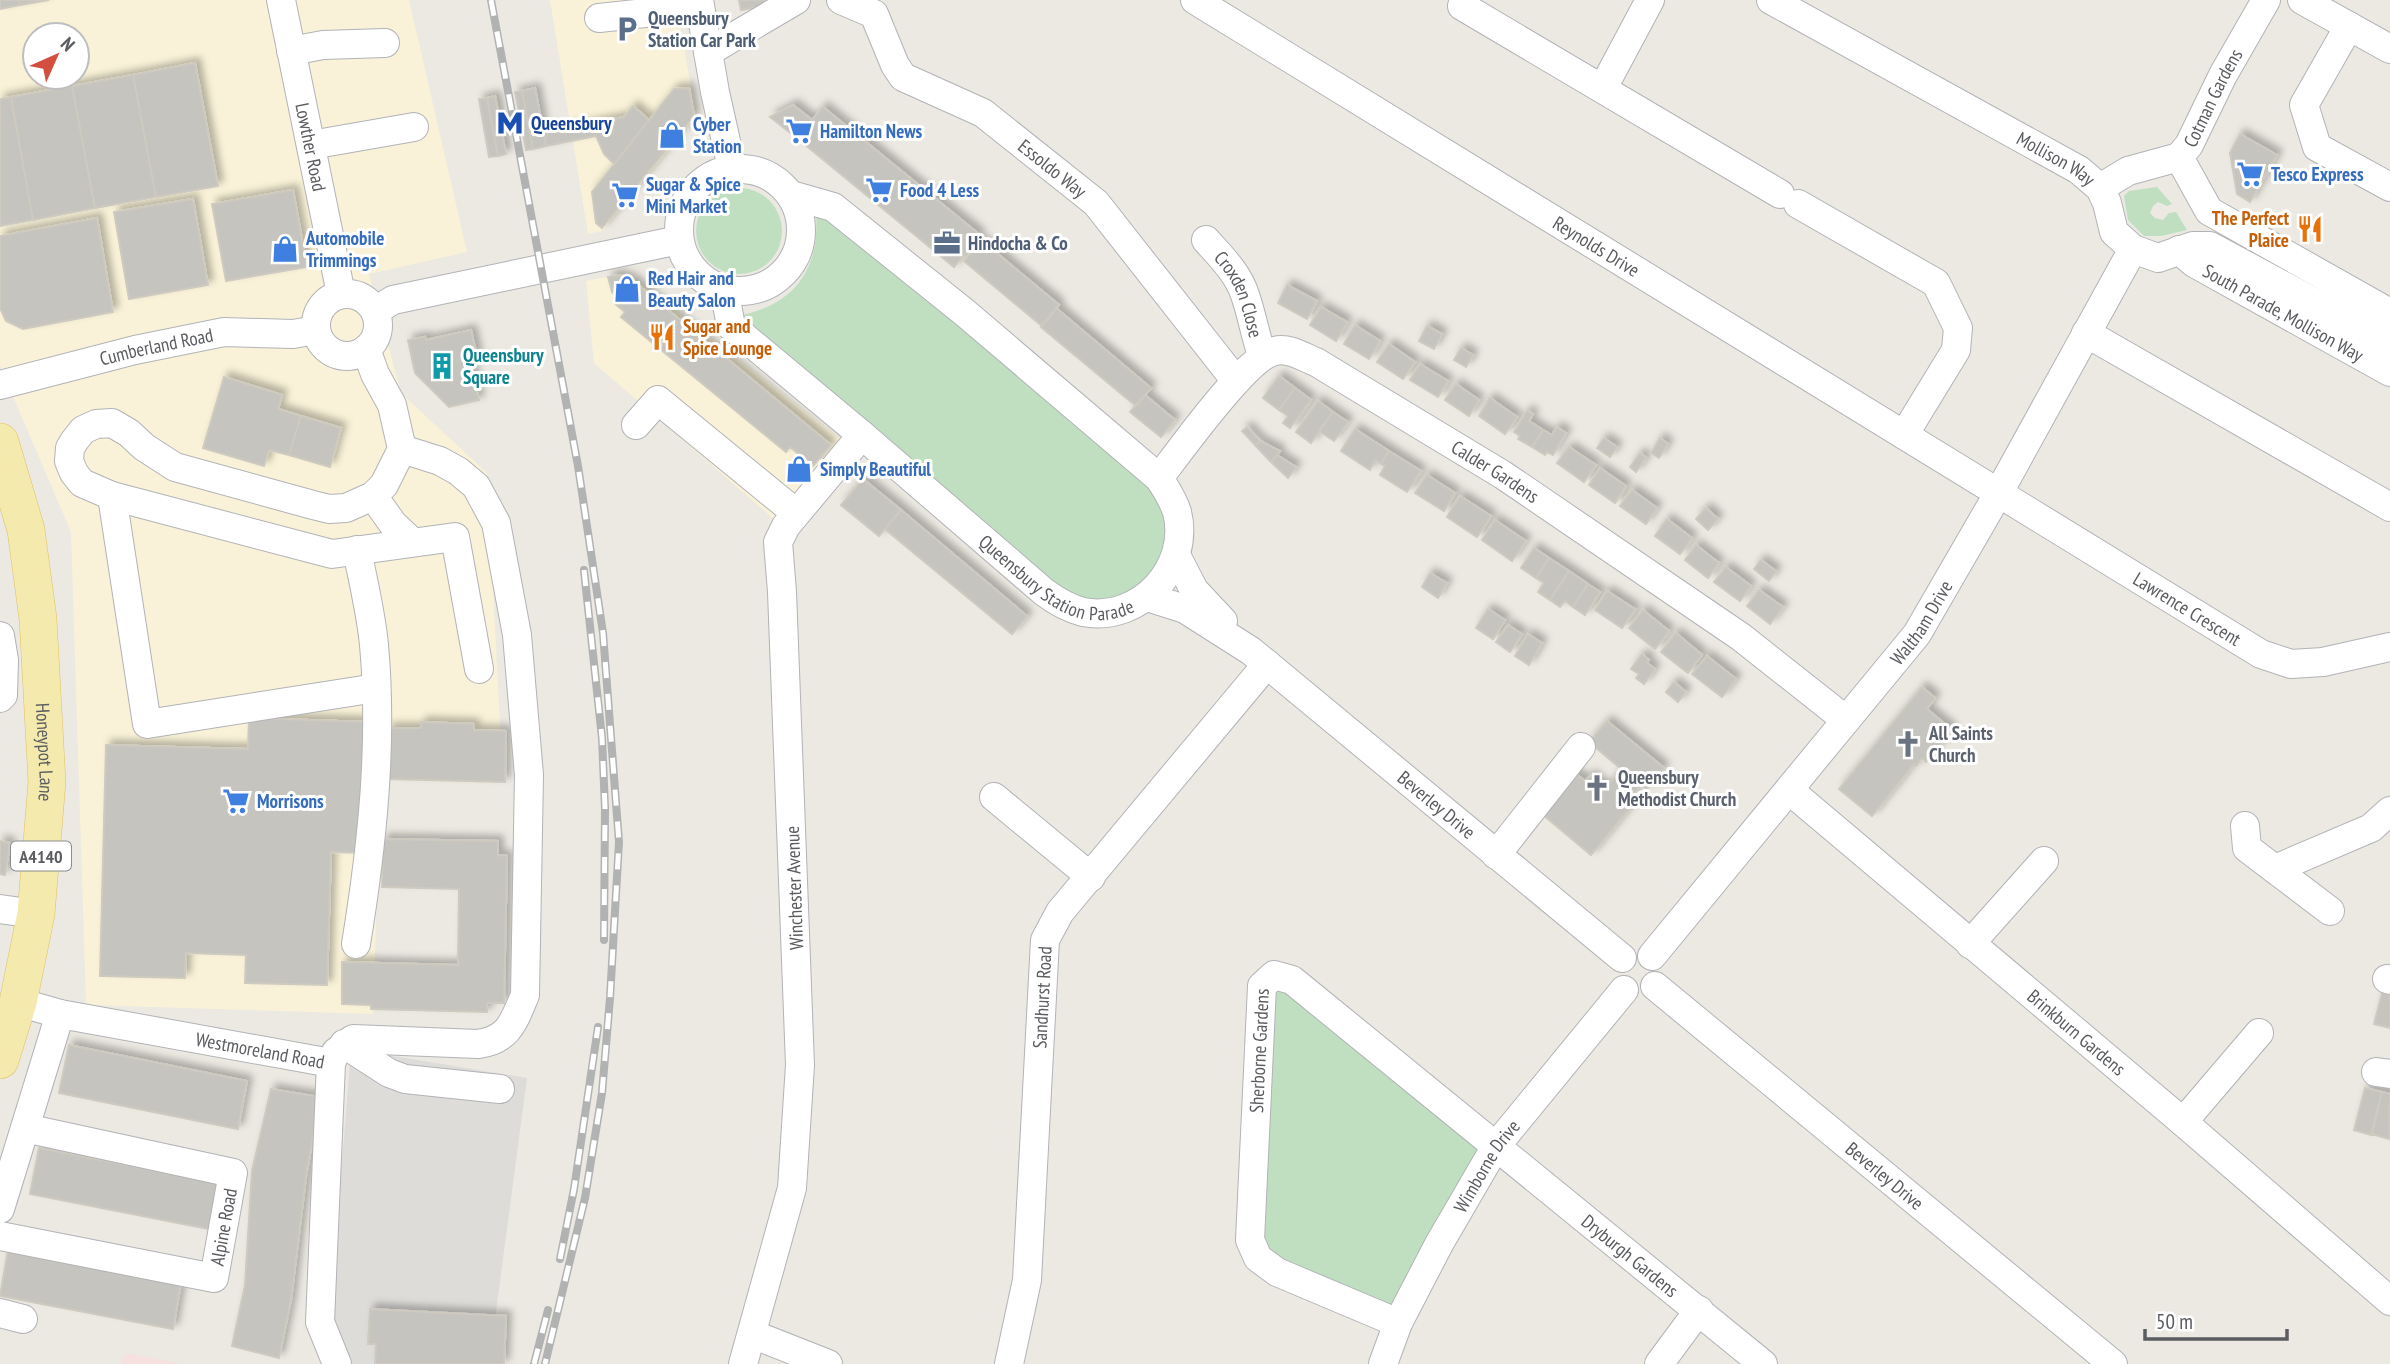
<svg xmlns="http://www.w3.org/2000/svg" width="2390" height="1364" viewBox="0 0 2390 1364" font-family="'PT Sans Narrow',sans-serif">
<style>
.commercial{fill:#f9f2d8;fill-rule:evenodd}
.industrial{fill:#dedcd9}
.medical{fill:#f7e1de}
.green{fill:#c0dfc1}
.building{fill:#c6c4be;stroke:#cecac0;stroke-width:2;filter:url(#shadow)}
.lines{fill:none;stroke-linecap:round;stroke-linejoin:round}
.minor-casing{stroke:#b2b3b7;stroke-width:30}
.major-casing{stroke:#dec066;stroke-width:38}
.minor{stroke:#fff;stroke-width:28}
.major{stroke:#f4eaad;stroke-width:37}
.rail-casing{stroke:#b1b2b2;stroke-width:8}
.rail{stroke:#fff;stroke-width:5;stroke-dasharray:16;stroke-linecap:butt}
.labels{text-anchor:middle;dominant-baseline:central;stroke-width:6;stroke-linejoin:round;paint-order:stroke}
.shield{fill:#fff;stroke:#8c8d90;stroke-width:2}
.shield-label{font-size:18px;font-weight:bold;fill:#5a5c60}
.service-label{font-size:19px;font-weight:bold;fill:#4e5e75;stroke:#fff;text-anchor:start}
.street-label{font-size:19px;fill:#5a5c60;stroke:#fff}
.transit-label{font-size:19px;font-weight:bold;fill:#164399;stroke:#fff;text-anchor:start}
.shop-label{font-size:19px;font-weight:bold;fill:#366cbe;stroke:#fff;text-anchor:start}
.food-label{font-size:19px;font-weight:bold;fill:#c56008;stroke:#fff;text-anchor:end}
.culture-label{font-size:19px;font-weight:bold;fill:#0d838f;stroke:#fff;text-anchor:start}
.worship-label{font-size:19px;font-weight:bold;fill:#5b616d;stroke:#fff;text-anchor:start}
</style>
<defs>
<filter id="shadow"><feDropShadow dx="5" dy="-5" stdDeviation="3.5" flood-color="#0004"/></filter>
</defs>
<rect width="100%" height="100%" fill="#ebe9e1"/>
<path class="commercial" d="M0,0H409L467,252L369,274L401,393L487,473L501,743L382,739L373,1014L86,1005L71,532L0,366ZM35,35H77V77H35Z
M550,0H676L696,117L602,231L588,234Z
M627,273L843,441L776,521L594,363L586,281Z"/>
<path class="industrial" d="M351,1049L527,1078L489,1364H322L327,1350Z"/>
<path class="medical" d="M125,1353L183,1364H121Z"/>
<path class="green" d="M2157,187L2172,204L2167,206L2158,202L2153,206L2150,213L2155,218L2163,220L2169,213L2176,212L2187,230L2161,236H2144L2128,220L2124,196L2129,191Z
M696 231a43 43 0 1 1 86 0a43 43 0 1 1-86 0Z
M828,210L1150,480L1169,518L1163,559L1134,590L1115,598L1094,600L1073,595L1054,584L738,316C794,305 820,270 816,214Z
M1289,987L1480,1150L1478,1160L1429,1233L1395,1304L1384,1310L1280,1266L1261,1242L1270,1001L1276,991Z"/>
<path class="building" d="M0,0H19L20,5L0,9Z
M19,0H49L20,5Z
M739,0H768L769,5L741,10Z
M195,63L218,186L156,197L133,75Z
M133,75L156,197L95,208L72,86Z
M72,86L95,208L33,220L11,97Z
M535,88L546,146L533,149L522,91Z
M689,88L694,116L602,228L596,223L592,192L674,89Z
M522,91L533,149L526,150L515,92Z
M495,96L506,154L498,156L487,98Z
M11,97L33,220L0,226V99Z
M487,98L498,156L489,157L479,99Z
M793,105L812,120L797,138L770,117Z
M633,106L649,120L614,164L604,154L596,136L546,146L544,133L624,117Z
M823,107L980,235L954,267L797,138Z
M2240,134L2277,155L2250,202L2237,194L2230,153Z
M293,190L307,267L226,281L212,204Z
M193,199L208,285L129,299L114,212Z
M97,218L113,312L23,329L6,321L0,308V236Z
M981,240L1059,305L1042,326L964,261Z
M619,275L632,280L831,445L813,466L790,447L786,452L621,317L625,312L614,303L618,298L612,292L608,277Z
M1287,285L1317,301L1307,319L1278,303Z
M1321,307L1347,322L1336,341L1310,325Z
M1056,308L1151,388L1136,406L1041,327Z
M1355,325L1380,341L1369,359L1344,344Z
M1427,326L1442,334L1434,349L1419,341Z
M471,330L477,356L469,358L479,400L449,407L415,373L408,340L425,337L426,340Z
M1389,344L1415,362L1403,379L1377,362Z
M1461,348L1473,355L1466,367L1454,360Z
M1420,364L1448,381L1438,397L1410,380Z
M1279,376L1295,388L1279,410L1263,398Z
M224,377L282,395L278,409L301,416L289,455L269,450L264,466L203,448Z
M1456,384L1479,400L1469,416L1445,400Z
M1295,388L1311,400L1290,428L1283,423L1288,416L1279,410Z
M1145,395L1175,420L1161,437L1130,412Z
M1490,398L1517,417L1505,434L1479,416Z
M1318,401L1333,412L1311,443L1296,432Z
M1527,411L1533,414L1529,421L1543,430L1532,447L1518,439L1520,436L1514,432Z
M1333,412L1348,422L1334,441L1319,431Z
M301,416L341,428L330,467L289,455Z
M1247,427L1260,441L1255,445L1242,431Z
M1557,427L1566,433L1553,455L1547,452L1545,455L1532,447L1543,430L1552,435Z
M1355,429L1389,451L1381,464L1375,460L1370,470L1341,451Z
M1604,438L1617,447L1610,457L1597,448Z
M1660,438L1668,444L1659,458L1651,453Z
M1260,441L1280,451L1271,462L1255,445Z
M1569,447L1596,465L1584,482L1557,463Z
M1389,451L1421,471L1407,492L1380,475L1385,466L1381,464Z
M1640,453L1646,458L1636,472L1630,467Z
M1277,455L1296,467L1288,478L1271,462Z
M1600,468L1626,486L1615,503L1589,485Z
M1427,475L1455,493L1444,511L1415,493Z
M863,479L901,510L879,536L841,505Z
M1632,490L1657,508L1646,524L1620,506Z
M1460,496L1491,516L1477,537L1447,517Z
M1706,508L1718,519L1708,530L1696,519Z
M901,510L1027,616L1012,634L885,529Z
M1667,519L1692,538L1680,554L1655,536Z
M1495,520L1526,541L1512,561L1482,540Z
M1696,545L1719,563L1708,578L1685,560Z
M1534,548L1549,558L1536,578L1521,568Z
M1549,558L1569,571L1550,600L1538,592L1544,583L1536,578Z
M1761,560L1776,571L1769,581L1754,569Z
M1726,567L1751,586L1740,601L1714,582Z
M1569,571L1588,584L1573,607L1565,601L1560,607L1550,600Z
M1430,573L1447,583L1438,598L1422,587Z
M1588,584L1600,592L1585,615L1573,607Z
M1759,590L1783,607L1770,624L1747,606Z
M1607,591L1635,609L1622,628L1595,610Z
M1488,609L1505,620L1493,639L1476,628Z
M1643,610L1669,631L1655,649L1629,628Z
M1508,625L1522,634L1510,652L1496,642Z
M1676,633L1702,655L1688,673L1661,652Z
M1528,634L1542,643L1529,665L1515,656Z
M1642,654L1649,660L1647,663L1655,669L1644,684L1636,678L1639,674L1631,669Z
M1707,656L1736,679L1722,697L1692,674Z
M1674,682L1686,692L1678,702L1666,692Z
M1922,687L1935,698L1927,709L1952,730L1926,762L1922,758L1916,766L1914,764L1872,816L1839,789Z
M249,718L368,722L365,853L331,852L327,985L245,983L246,955L186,953L185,978L100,976L106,745L248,749Z
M1607,721L1664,768L1647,789L1641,785L1624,805L1629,809L1591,855L1537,810L1571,770L1585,781L1591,775L1606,788L1621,769L1589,742Z
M421,722L474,724V730L506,731L505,782L387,779L388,728H421Z
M383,839L498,841V855L507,856L504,1003H487V1012L371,1009V1005L342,1004V962L458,965L459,889L382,887Z
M0,841L10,843L5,875L0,874Z
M2382,993L2390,995V1028L2374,1024Z
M69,1045L247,1081L238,1129L59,1093Z
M2365,1088L2382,1092L2371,1135L2354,1130Z
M271,1089L320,1097L306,1177L291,1300L279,1358L232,1346L245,1285L252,1171Z
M2382,1092L2390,1094L2389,1139L2372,1134Z
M39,1148L218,1183L209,1229L30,1194Z
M8,1250L181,1283L173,1329L0,1296Z
M370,1309L506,1316L504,1364H375L376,1344H368Z"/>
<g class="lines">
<defs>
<g id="minor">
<path id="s1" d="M281,0L341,294"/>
<path d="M699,0L715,92L732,168"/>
<path id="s2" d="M841,0L874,14L895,65L903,77L983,113L1096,203L1236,381"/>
<path id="s3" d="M1195,0L2261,654L2291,664L2323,662L2390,647"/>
<path id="s4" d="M1771,0L2079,170L2100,188L2107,203L2114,232L2133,249L2158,258L2193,246H2210L2390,343"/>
<path d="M2302,0L2390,49"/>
<path d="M1462,6L1780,194"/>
<path d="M599,18L700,7"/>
<path d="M2349,26L2304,105L2317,147L2390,187"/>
<path d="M291,51L323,45L385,43"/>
<path d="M708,52L796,0"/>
<path d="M1603,88L1650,0"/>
<path d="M311,145L414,127"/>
<path d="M2179,157L2209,211L2390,313"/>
<circle cx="740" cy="230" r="61"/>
<path id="s5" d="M2100,188L2128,171L2179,157L2189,145L2223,75L2266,0"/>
<path d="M1798,204L1936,283L1958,328L1956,350L1904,435"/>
<path id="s6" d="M1206,240C1221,257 1238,273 1245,295C1252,315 1255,335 1262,355"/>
<path id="s7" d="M2179,250L2194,263L2390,372"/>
<path id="s8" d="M724,289L731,326L862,435L1044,592C1056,601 1068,608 1083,612C1140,623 1191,567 1177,512C1173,499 1166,489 1159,478L964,312L833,207L791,195"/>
<circle cx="347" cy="325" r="31"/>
<path d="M375,311L393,300L679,240"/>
<path d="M2086,333L2390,507"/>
<path d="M366,349L375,374L392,405L402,449L384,485L373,496L346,508L329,509L313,505L175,467L144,447L129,433L112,423L96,424L83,430L75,440L70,448L69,461L74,473L82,483L112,496L332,554L455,537L479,669"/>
<path id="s9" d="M0,385L135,350L224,332L293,334L316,330"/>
<path d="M636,425L658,400L796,513"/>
<path id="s10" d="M1159,478C1180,451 1246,357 1275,351C1289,347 1303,357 1316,362L1503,475L1741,637L1846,720"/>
<path d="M112,496L147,724L376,688"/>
<path d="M373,496L393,524L412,542"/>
<path d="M1176,555L1194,590L1223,621"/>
<path id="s11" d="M1147,597L1185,609L1251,651L1622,958"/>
<path d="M0,636L4,660L3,695L0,698"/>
<path id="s12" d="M1789,790L2183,1122L2390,1301"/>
<path d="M994,797L1091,877"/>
<path d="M2245,826L2247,848L2330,911"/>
<path d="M1496,855L1581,747"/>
<path d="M2275,869L2371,828L2390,811"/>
<path d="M0,909L36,914"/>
<path d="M356,944C372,846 383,744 374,645C371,613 363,581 357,550"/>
<path d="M1970,944L2044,861"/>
<path id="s13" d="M1652,956L1917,634L1998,494L2133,249"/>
<path d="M2387,979L2390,980"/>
<path id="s14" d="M1655,986L2113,1364"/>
<path id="s15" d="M18,1002L60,1014L331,1063"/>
<path d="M344,1044L389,1073L405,1079L500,1089"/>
<path d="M2376,1072L2390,1074"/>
<path d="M2183,1122L2259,1033"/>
<path d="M0,1209L60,1014"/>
<path id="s16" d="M0,1236L214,1278L233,1173L25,1128"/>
<path d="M0,1313L23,1319"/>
<path id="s17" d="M1398,1323L1277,1272L1258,1258L1250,1240L1262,986L1274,975L1292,980L1763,1364"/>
<path d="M752,1334L828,1364"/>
<path d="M337,1364L320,1322L331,1063L336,1052L353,1039L478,1044C509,1040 514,1021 525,995L529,775L517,635L496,523L476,486L458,471L440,461L402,449"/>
<path d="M743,1364L792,1188L800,1065L782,592L778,542L786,526L862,435"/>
<path id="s18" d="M1009,1364L1027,1280L1045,940L1060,912L1267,664"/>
<path id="s19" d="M1383,1364L1398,1323L1439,1244L1496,1146L1624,990"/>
<path d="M1659,1364L1699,1310"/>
</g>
<g id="major">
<path id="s20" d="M0,442L26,530L38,619L47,782L36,914L18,1002L0,1060"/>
</g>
</defs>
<use href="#minor" class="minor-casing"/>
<use href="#major" class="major-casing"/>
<use href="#minor" class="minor"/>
<use href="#major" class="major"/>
<defs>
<path id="rail" d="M491,0L578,466L603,633L619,842L610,998L602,1093L585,1198L545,1364
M584,570L602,738L605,808L604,940
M560,1259L574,1189L598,1027
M534,1364L548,1310"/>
</defs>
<use href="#rail" class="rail-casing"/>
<use href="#rail" class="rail"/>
</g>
<defs>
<symbol id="parking-bare" viewBox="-9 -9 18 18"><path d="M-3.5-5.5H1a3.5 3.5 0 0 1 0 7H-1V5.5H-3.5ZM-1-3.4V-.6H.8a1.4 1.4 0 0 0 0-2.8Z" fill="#5c6f8a" stroke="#fff" stroke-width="2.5" paint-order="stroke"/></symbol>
<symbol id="metro-bare" viewBox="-9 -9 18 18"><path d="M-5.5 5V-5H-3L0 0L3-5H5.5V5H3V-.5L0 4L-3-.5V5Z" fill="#1a4fb4" stroke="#fff" stroke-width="2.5" paint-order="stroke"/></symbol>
<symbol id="supermarket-bare" viewBox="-9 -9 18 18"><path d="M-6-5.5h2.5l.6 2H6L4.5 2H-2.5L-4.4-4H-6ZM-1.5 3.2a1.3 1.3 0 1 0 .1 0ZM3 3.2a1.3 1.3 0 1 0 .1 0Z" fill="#3f7fe0" stroke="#fff" stroke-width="2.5" paint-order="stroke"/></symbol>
<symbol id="shop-bare" viewBox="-9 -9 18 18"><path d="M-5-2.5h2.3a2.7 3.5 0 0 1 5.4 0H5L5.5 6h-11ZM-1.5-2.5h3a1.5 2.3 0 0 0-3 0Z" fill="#3f7fe0" stroke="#fff" stroke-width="2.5" paint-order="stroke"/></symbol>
<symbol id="restaurant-bare" viewBox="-9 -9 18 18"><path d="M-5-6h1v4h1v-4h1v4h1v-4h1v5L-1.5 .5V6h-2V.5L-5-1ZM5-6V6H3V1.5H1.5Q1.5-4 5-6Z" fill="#e8710a" stroke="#fff" stroke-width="2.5" paint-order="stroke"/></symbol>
<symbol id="office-bare" viewBox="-9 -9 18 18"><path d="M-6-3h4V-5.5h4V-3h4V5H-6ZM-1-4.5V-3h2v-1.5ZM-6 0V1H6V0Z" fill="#5c6f8a" stroke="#fff" stroke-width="2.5" paint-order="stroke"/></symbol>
<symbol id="building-bare" viewBox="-9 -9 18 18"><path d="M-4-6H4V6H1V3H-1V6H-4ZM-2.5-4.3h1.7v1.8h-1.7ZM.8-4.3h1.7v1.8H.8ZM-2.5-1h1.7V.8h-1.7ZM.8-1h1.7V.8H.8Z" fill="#0f9aa8" stroke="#fff" stroke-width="2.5" paint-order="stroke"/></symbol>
<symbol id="church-bare" viewBox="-9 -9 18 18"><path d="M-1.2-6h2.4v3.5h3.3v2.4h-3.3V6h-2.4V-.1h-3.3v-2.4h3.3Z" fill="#6b7280" stroke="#fff" stroke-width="2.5" paint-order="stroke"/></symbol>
</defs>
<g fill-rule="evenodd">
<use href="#parking-bare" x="608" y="10" width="38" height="38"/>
<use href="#metro-bare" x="491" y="104" width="38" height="38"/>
<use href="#supermarket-bare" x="780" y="112" width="38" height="38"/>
<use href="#shop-bare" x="653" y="116" width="38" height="38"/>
<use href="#supermarket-bare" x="2231" y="155" width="38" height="38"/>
<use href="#supermarket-bare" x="860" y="171" width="38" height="38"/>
<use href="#supermarket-bare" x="606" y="176" width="38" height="38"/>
<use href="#restaurant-bare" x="2291" y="210" width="38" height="38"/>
<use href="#office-bare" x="928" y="224" width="38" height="38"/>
<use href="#shop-bare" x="266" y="230" width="38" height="38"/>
<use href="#shop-bare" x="608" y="270" width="38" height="38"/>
<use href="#restaurant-bare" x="643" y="318" width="38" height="38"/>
<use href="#building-bare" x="423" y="347" width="38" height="38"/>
<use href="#shop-bare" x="780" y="450" width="38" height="38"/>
<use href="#church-bare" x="1889" y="725" width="38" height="38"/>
<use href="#church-bare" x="1578" y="769" width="38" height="38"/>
<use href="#supermarket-bare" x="217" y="782" width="38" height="38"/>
</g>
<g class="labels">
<rect class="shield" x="11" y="841.5" width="60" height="29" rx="5"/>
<g class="shield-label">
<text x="41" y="856">A4140</text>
</g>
<g class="service-label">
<text x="648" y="18">Queensbury<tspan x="648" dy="22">Station Car Park</tspan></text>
<text x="968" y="243">Hindocha &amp; Co</text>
</g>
<g class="street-label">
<text stroke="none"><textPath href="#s5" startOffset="154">Cotman Gardens</textPath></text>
<text stroke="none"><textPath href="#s1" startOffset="150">Lowther Road</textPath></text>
<text stroke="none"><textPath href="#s4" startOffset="326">Mollison Way</textPath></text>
<text stroke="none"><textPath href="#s2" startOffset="282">Essoldo Way</textPath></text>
<text stroke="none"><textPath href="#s3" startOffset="471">Reynolds Drive</textPath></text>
<text stroke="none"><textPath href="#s6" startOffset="65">Croxden Close</textPath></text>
<text stroke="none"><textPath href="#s7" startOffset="122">South Parade, Mollison Way</textPath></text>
<text stroke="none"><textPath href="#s9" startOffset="161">Cumberland Road</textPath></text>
<text stroke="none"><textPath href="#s10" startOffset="427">Calder Gardens</textPath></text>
<text stroke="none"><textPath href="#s8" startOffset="455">Queensbury Station Parade</textPath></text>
<text stroke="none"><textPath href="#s3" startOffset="1164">Lawrence Crescent</textPath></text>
<text stroke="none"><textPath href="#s13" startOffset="429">Waltham Drive</textPath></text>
<text stroke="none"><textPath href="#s20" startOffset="315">Honeypot Lane</textPath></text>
<text stroke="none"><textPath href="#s11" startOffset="359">Beverley Drive</textPath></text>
<text transform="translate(794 888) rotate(-92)">Winchester Avenue</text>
<text stroke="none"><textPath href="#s18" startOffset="369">Sandhurst Road</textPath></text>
<text stroke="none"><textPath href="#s12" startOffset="376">Brinkburn Gardens</textPath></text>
<text stroke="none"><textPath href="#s15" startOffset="247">Westmoreland Road</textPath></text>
<text stroke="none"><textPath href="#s17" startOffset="364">Sherborne Gardens</textPath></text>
<text stroke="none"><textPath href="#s19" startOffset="224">Wimborne Drive</textPath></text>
<text stroke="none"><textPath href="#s14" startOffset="298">Beverley Drive</textPath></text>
<text stroke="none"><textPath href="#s16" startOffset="270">Alpine Road</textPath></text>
<text stroke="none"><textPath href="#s17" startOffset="900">Dryburgh Gardens</textPath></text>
</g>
<g class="transit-label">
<text x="531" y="123">Queensbury</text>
</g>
<g class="shop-label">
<text x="693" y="124">Cyber<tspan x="693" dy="22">Station</tspan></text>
<text x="820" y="131">Hamilton News</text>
<text x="2271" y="174">Tesco Express</text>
<text x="646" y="184">Sugar &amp; Spice<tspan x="646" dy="22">Mini Market</tspan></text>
<text x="900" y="190">Food 4 Less</text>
<text x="306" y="238">Automobile<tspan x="306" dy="22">Trimmings</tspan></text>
<text x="648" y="278">Red Hair and<tspan x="648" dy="22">Beauty Salon</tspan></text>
<text x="820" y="469">Simply Beautiful</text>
<text x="257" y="801">Morrisons</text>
</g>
<g class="food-label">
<text x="2289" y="218">The Perfect<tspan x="2289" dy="22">Plaice</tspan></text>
<text x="683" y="326" text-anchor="start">Sugar and<tspan x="683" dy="22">Spice Lounge</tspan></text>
</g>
<g class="culture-label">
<text x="463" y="355">Queensbury<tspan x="463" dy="22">Square</tspan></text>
</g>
<g class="worship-label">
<text x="1929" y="733">All Saints<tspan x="1929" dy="22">Church</tspan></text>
<text x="1618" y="777">Queensbury<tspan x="1618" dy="22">Methodist Church</tspan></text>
</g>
</g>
<g transform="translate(56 56) rotate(45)"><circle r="33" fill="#ffffff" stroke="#bdbebf" stroke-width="2"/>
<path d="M0-5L12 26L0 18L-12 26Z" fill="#d24f40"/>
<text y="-10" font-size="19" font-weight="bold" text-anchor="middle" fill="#5a5c60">N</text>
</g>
<path d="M2145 1329v10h142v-10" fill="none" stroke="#5a5c60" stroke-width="3.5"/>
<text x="2156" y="1329" font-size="21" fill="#5a5c60" stroke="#ffffff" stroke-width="5" paint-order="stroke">50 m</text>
</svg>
